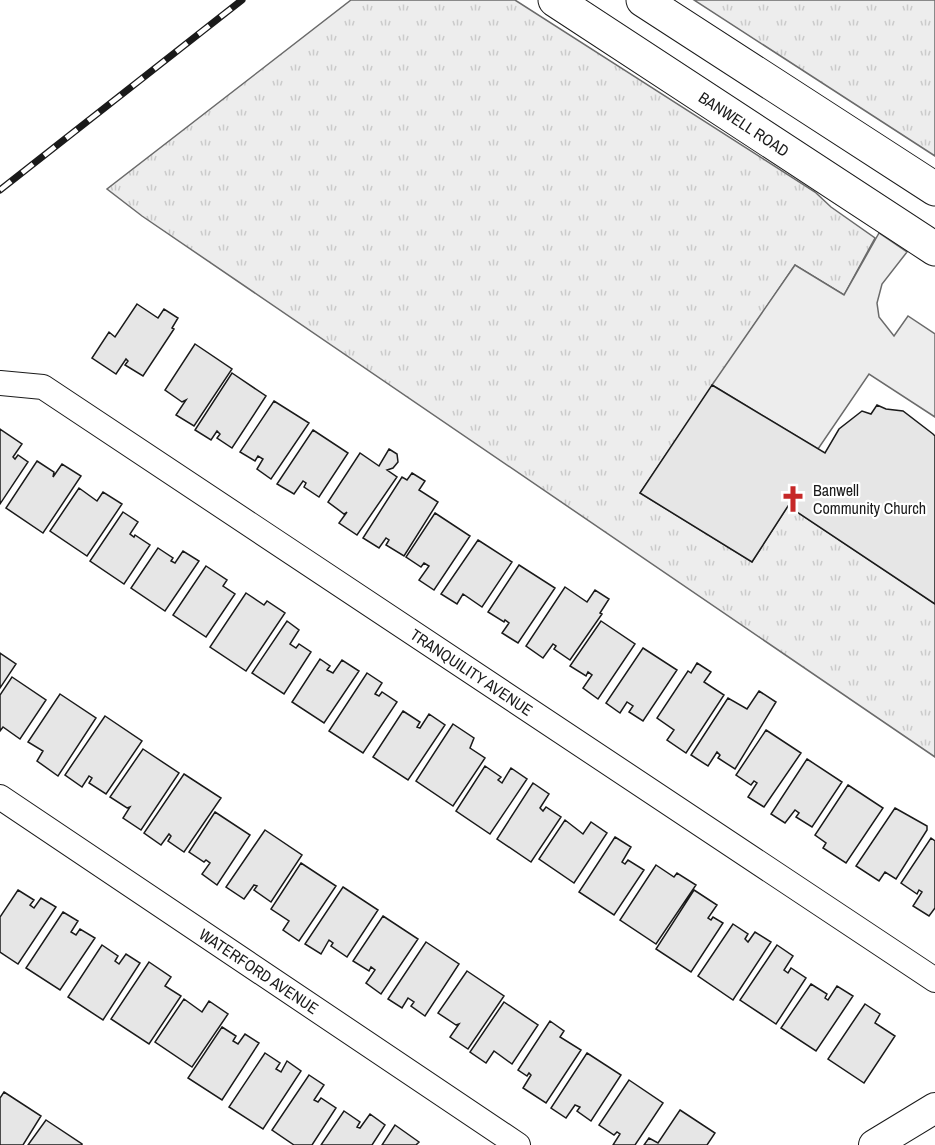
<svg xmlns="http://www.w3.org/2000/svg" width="935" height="1145" viewBox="0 0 935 1145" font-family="'Archivo Narrow',sans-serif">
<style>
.grass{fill:url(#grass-tufts);stroke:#6a6a6a;stroke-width:1.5}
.built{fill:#ededed;stroke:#6a6a6a;stroke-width:1.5}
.building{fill:#e6e6e6;stroke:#1a1a1a;stroke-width:1.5}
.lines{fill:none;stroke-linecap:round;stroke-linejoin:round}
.minor-casing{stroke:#1a1a1a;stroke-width:26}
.tertiary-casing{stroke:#1a1a1a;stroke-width:32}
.secondary-casing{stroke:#1a1a1a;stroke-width:35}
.minor{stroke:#fff;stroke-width:24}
.tertiary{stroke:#fff;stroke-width:30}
.secondary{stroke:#fff;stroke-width:33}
.rail-casing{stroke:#1a1a1a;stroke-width:7}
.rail{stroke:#fff;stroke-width:4.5;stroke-dasharray:14;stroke-linecap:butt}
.labels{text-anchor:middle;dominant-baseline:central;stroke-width:4.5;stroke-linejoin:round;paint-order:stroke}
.street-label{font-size:16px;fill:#1a1a1a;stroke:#fff}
.poi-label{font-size:16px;fill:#1a1a1a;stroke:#fff;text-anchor:start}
</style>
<defs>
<pattern id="grass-tufts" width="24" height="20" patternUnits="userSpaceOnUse" patternTransform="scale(1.5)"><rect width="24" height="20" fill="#ededed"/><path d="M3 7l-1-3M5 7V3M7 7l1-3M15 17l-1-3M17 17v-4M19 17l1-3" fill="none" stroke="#cbcbcb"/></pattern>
</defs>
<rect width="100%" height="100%" fill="#fff"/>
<path class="grass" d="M351,0H515L815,192L831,207L875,238L844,295L795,265L640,493L752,562L788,506L935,604V757L142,216L107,189Z
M694,0H935V156Z"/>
<path class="built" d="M879,233L907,252L882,284L877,303L879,317L894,336L908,316L935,334V417L869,374L818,449L712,385L795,265L844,295Z"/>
<path class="building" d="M137,304L158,318L164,309L178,318L172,328L174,329L143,376L125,365L128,361L126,359L116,374L92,358L109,332L115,337Z
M195,344L232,369L194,426L176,415L186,400L182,402L165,390Z
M232,373L266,396L232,448L217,438L220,434L217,431L211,440L195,430Z
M712,385L825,453L839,429L862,411L871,414L877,405L886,409L903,411L933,434L935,436V604L788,506L752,562L640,493Z
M274,401L309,423L271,479L257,469L263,459L258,456L255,461L240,452Z
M0,429L22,444L13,457L15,459L18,455L28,462L0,504Z
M313,430L348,453L319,497L304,487L306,483L303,481L294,494L277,484Z
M389,449L397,454L398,462L393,468L387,470L397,477L357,535L339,523L347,512L344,514L328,502L360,453L379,466Z
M37,461L54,472L53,477L62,464L81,476L43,533L6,508Z
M412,473L425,481L419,490L438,502L404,556L386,545L389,540L386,538L379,548L363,538L402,477L407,480Z
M79,488L97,501L103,492L122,504L87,556L50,531Z
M123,512L138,522L130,534L134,537L135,535L150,545L124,584L90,561Z
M435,513L470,536L434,590L419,580L429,566L424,563L421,567L406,557Z
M478,540L512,562L482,607L463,594L457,604L441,594Z
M158,548L173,558L171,561L175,563L183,551L199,561L165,611L131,588Z
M519,565L555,588L518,643L502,633L509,623L505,620L504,622L488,612Z
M206,566L227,580L223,586L235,594L206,637L173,615Z
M565,587L587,602L595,590L609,599L600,613L602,614L570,660L554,649L556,646L553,644L543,658L526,646Z
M246,593L264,605L267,601L285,613L246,671L210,647Z
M287,621L299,630L290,644L296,648L299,644L311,652L284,694L252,673Z
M601,621L635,644L598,699L583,688L592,675L588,672L586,676L570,666Z
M643,648L677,670L643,721L629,712L633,706L627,702L620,713L606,703Z
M0,653L16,664L0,688Z
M320,659L330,666L327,670L333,673L342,660L359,671L324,723L292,702Z
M697,663L711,672L704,682L724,695L686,753L667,740L674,730L657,718L688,671L691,673Z
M367,673L382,683L375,694L379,696L382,692L397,702L363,753L329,731Z
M12,677L46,700L20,739L3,727L0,731V695Z
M759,691L776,702L735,769L718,758L720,755L717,752L708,766L691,755L728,698L747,709Z
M60,694L96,718L58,776L37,761L43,751L28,742Z
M403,711L420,722L417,727L420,728L429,714L445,725L408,780L373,757Z
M105,716L142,741L106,794L89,783L92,778L89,776L82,787L65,775Z
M453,724L474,738L470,748L485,758L453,806L416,781Z
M766,730L801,753L764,807L748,797L757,783L754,781L751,785L736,775Z
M143,749L179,773L141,830L123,818L130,807L127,808L110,797Z
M807,759L842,782L812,827L796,817L799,813L795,810L785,823L771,814Z
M485,766L501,777L498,780L502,783L511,768L527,779L490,834L456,811Z
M184,774L221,798L184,852L168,841L171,836L169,834L161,845L144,833Z
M533,783L549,794L540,808L543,811L546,807L561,817L531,862L497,839Z
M848,785L883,808L846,863L823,848L826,843L815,835Z
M895,808L927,826V830L896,879L885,872L879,881L856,866Z
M215,812L250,835L217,885L202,874L210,863L206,860L204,862L189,852Z
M565,820L583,834L591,822L607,833L574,883L539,859Z
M265,830L302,855L271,902L254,890L257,886L254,885L244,899L226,887Z
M615,837L631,847L622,862L625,864L628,860L644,870L614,915L579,892Z
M931,838L935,841V908L929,916L913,906L922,892L919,890L917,894L901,883Z
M301,863L336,886L299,941L283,930L289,921L271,909Z
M656,865L674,877L677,873L696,885L656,944L620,920Z
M343,887L378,910L347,957L331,946L333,943L329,940L321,954L305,944Z
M18,890L34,900L30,905L34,908L41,898L56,907L18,964L0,952V917Z
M694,890L717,905L708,918L711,920L713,917L723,923L691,972L656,949Z
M63,912L78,921L71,932L76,935L80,929L95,938L60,990L26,968Z
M383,916L418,939L381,994L366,983L375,970L371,967L369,971L353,961Z
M733,924L748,934L745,939L748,942L755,932L771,942L733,1000L698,976Z
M426,942L459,964L425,1016L411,1006L414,1002L408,998L402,1008L388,999Z
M102,945L118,956L115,961L119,964L126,954L140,963L103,1020L68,997Z
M777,945L793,956L784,970L788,973L791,968L806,978L776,1024L740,1000Z
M149,962L171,977L165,986L181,996L149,1044L111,1019Z
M467,971L504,996L468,1049L450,1037L459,1024L456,1025L438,1013Z
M811,984L827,994L825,998L828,1000L837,986L853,996L816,1051L781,1028Z
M184,999L202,1012L209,1001L228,1014L192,1067L155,1042Z
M504,1002L538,1025L512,1064L494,1051L486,1063L470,1052Z
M865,1004L880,1014L875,1023L895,1036L864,1083L828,1059Z
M550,1021L564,1031L560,1037L581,1050L546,1103L523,1088L531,1075L529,1073L527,1076L518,1070Z
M222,1027L236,1036L233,1041L238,1044L245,1034L259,1043L222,1100L188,1078Z
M265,1053L280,1063L276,1069L281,1072L287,1061L301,1071L263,1129L229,1107Z
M587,1053L621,1075L591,1121L577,1111L580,1107L575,1105L566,1118L551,1108Z
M309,1075L324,1085L314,1100L318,1102L321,1098L336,1108L312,1145H294L272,1130Z
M629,1080L663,1103L635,1145H613L620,1134L617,1132L614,1135L599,1125Z
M4,1092L41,1116L23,1145H0V1098Z
M680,1110L715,1133L707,1145H644L649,1138L658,1143Z
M344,1111L360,1122L357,1127L360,1128L370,1114L385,1125L372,1145H321Z
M46,1120L82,1144V1145H28Z
M395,1125L419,1142L416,1145H382Z"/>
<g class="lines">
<defs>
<g id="minor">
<path id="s1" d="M0,383L43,387L935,980"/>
<path id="s2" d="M0,797L518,1145"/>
</g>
<path id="tertiary" d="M874,1145L935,1108"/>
<g id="secondary">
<path id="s3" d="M555,0L935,249"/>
<path d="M643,0L935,189"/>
</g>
</defs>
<use href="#minor" class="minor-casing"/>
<use href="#tertiary" class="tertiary-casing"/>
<use href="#secondary" class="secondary-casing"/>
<use href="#minor" class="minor"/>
<use href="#tertiary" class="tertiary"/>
<use href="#secondary" class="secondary"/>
<defs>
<path id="rail" d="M0,190L242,0"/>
</defs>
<use href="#rail" class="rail-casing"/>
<use href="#rail" class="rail"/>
</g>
<defs>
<symbol id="church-bare" viewBox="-9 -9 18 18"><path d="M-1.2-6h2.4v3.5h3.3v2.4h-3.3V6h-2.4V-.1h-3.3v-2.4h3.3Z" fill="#c62828" stroke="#fff" stroke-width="2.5" paint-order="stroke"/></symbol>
</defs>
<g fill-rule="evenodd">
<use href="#church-bare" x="774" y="480" width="38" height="38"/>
</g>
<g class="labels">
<g class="street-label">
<text stroke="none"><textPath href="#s3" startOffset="226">BANWELL ROAD</textPath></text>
<text stroke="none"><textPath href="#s1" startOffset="558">TRANQUILITY AVENUE</textPath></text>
<text stroke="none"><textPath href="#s2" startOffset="312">WATERFORD AVENUE</textPath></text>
</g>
<g class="poi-label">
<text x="813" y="490">Banwell<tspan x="813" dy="18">Community Church</tspan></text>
</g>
</g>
</svg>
